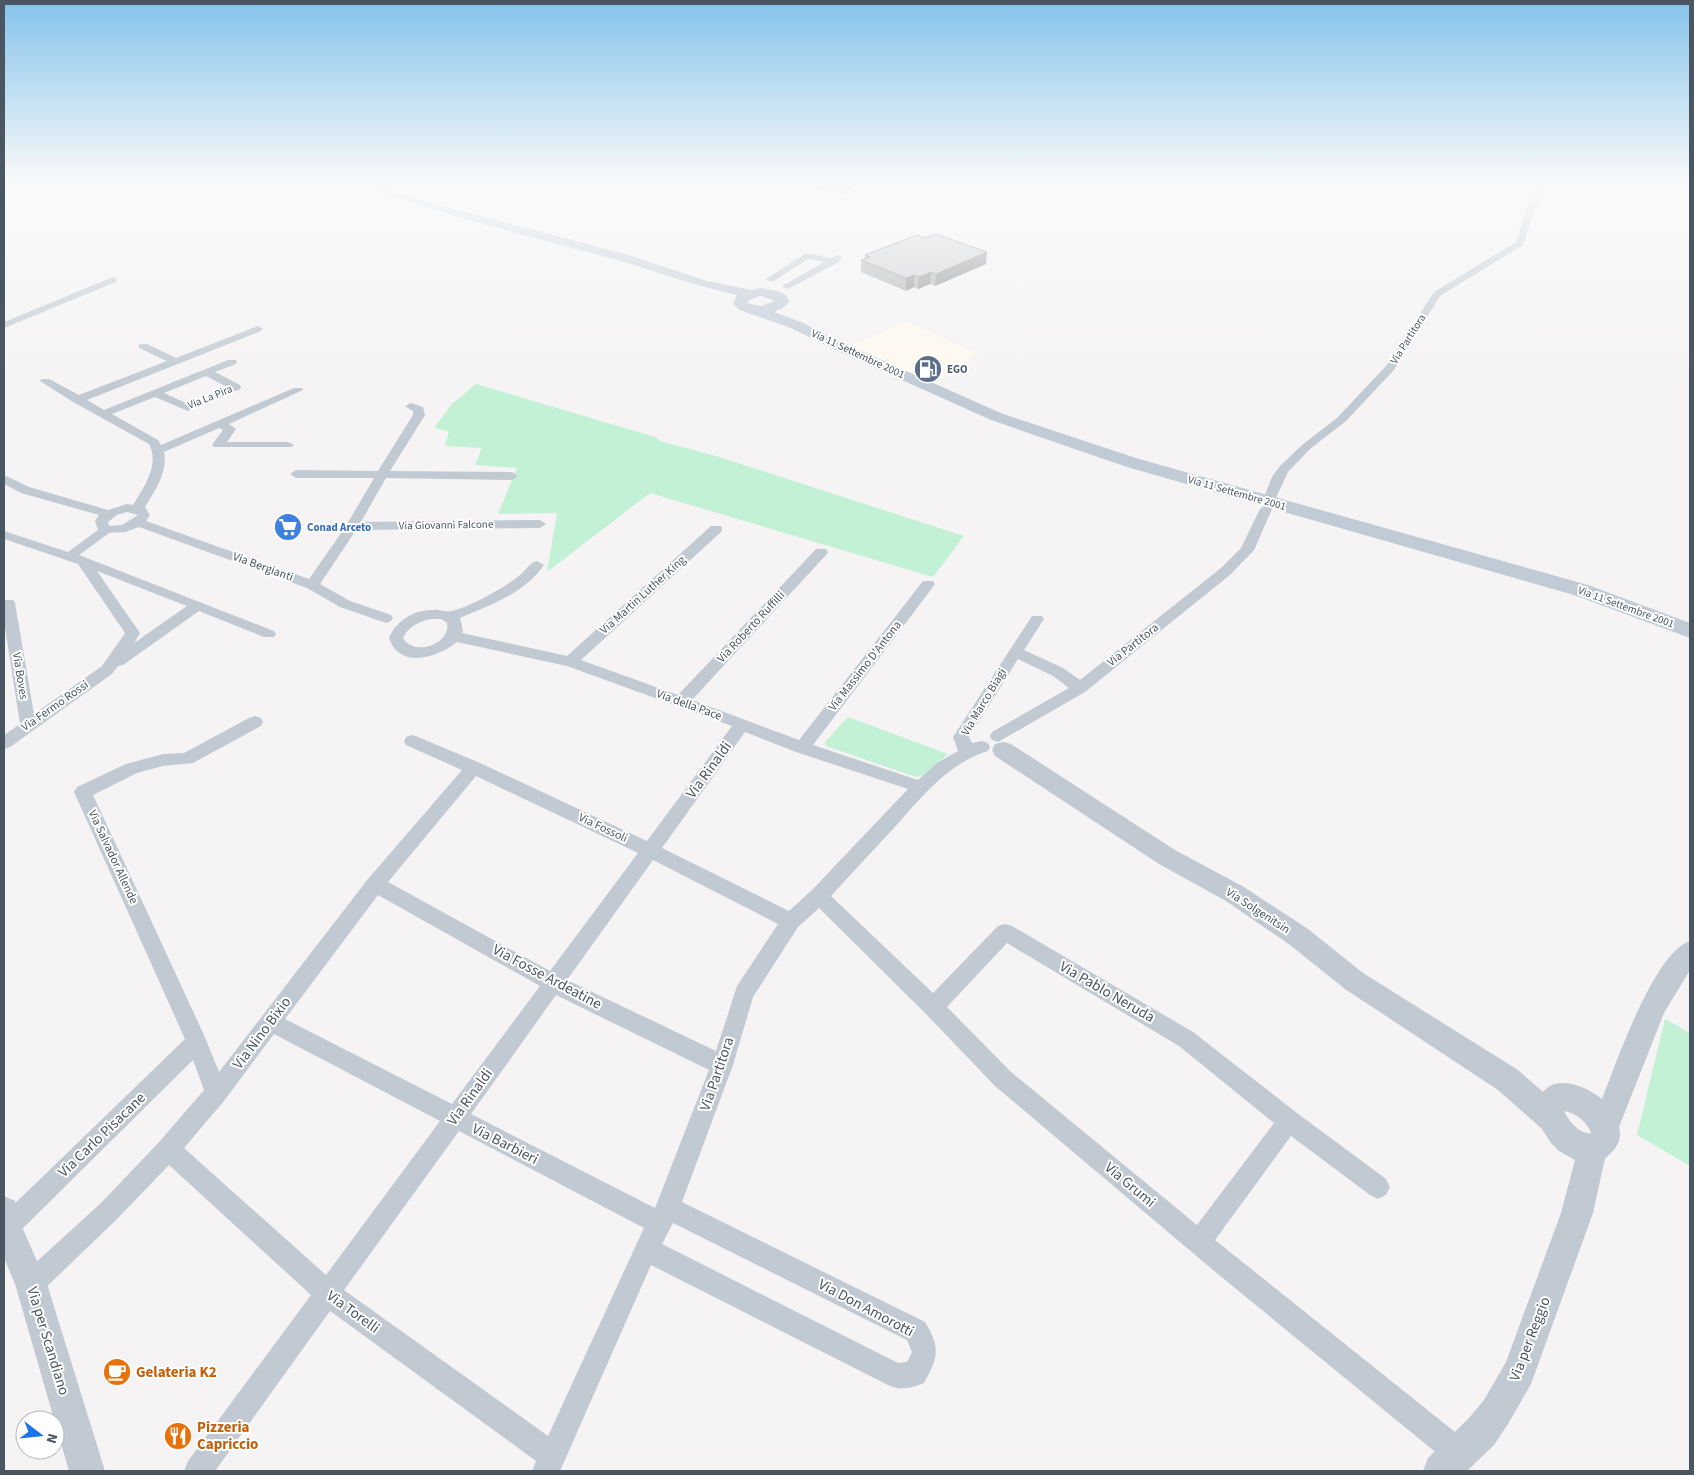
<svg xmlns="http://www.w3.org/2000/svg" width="1694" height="1475" viewBox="0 0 1694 1475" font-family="'Source Sans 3',sans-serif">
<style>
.commercial{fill:#fdf9ef}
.green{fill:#c3f1d5}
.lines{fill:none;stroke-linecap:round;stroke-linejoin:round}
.minor{fill:#c1cad2;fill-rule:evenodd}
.tertiary{fill:#c1cad2;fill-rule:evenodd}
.secondary{fill:#c1cbd6;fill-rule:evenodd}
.wall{fill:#b0b2b7}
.shaded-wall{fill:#909195}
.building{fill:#cdcfd5;stroke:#909195}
.labels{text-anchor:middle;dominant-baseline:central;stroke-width:4;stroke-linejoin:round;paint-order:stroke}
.far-street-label{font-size:11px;fill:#4a5661;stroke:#fff}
.far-service-label{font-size:11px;font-weight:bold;fill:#4e5e75;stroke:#fff;text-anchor:start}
.far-shop-label{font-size:11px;font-weight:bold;fill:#366cbe;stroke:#fff;text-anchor:start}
.street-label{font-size:12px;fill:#4a5661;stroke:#fff}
.near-street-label{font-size:15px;fill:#4a5661;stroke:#fff}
.near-food-label{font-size:15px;font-weight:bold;fill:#c56008;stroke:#fff;text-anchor:start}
</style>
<rect width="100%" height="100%" fill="#f5f3f3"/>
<path class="commercial" d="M906,321L977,353L935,386L849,347Z"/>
<path class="green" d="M476,384L655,437L660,441L716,456L964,536L933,577L650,493L547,572L557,513L498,514L517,468L475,465L482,448L445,446L449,431L434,428L452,404Z
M848,717L948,754L923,775L916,777L826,746L825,742Z
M1665,1019L1690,1033V1166L1637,1135Z"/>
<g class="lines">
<path class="minor" d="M1543,183H1551L1535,208L1523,245L1440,296L1394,370L1346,421L1310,449L1288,472L1274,502L1268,506L1272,509L1254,550L1231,574L1085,692L998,742L992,740L990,736L992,732L1069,688L1053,676L1018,659L969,737L972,743L982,741L988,743L990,747L988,751C948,763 921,798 894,828C873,850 852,873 831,896L933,993L998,926L1005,924L1012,926L1193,1032L1297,1113L1386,1179L1390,1187L1386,1195L1378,1199L1370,1195L1291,1136L1215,1240L1470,1444L1474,1454L1470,1464L1460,1468L1450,1464L1213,1270L995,1086L926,1014L819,908L798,927L753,997L733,1065L682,1202L925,1322C941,1348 938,1357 924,1383C912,1388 900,1391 888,1385L651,1265L560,1471H532L536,1461L330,1311L215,1471H184L188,1461L311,1295L169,1165L117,1219L40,1293L31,1296L22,1293L19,1284L22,1275L101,1203L160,1141L204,1090L193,1060L15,1236L7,1240L4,1239V1214L185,1039L74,792L77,787L126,764L163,754L184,753L249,718L255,716L261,718L263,722L261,726L193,763L163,766L137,773L93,795L204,1035L219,1072L368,879L462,770L406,745L404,741L406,737L412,735L418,737L480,763L647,841L732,726L567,666L457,642C443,654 410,667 395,649C392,646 390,641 389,638C396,621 413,610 432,610C438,609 445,612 451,611C468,608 506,587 520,575C526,570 529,563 537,561L544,565C524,594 490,605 460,618L463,630L462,633L567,656L711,526H721L722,529L721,532L581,660L678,695L816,549H826L828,552L826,555L692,700L799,740L923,581H933L935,584L933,587L813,745L918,780L937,763L958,751L953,737L1032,616H1042L1044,619L1024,650L1063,668L1080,680L1221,568L1241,548L1260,509L1266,505L1262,502L1272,477L1280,466L1302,445L1338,417L1386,366L1434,292L1516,242L1527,208ZM430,619H441L447,623C451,644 414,657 403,638C408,627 418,622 430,619ZM745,732L796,752L908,789L812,890L789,911L662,848ZM476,776L638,853L550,971L388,882ZM653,860L778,924L737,986L716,1051L567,980ZM378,895L540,986L452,1104L285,1019ZM1007,943L1179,1046L1274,1123L1197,1225L1011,1072L947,1007ZM556,995L709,1070L655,1208L471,1114ZM274,1034L440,1121L326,1275L184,1148L224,1101ZM459,1131L644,1228L548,1436L344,1290ZM673,1223L907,1340L912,1352L907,1362L898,1363L662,1244Z
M806,253L832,258L838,255L842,258L837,263L790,288L787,289L782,286L824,262L808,259L774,281H768L766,279Z
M113,277L116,278V282L4,328V322Z
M258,326L263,329L261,331L87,400L104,410L228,360H236L237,362L236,364L215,372L240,385L241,387L240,389L188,411L155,397L112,414L158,440L161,445L294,388H302L303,390L229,424L236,429L227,442H288L294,445L292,447H214L212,445L223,430L219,428L164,452C168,472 155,491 145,507L150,515L146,521L309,579L346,526L374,478H296L290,474L296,470L378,471L413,415V411L405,406L411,403L423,407L425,415L390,471L512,472L518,476L512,480L386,478L361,522L540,520L546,524L540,528L356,530L320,584L350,601L391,615L393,618L391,621L386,623L340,607L307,588L139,527L125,532L109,533L79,555L274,631L276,634L274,637H264L199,611L123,665L118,666L112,674L10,747L4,749V735L20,724L4,621V600H13L15,603L34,714L102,666L125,633L78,564L4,539V531L68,552L98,530L95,521L99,515L21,493L4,484V475L29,487L108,510L127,504L133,505C144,487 160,465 149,444L73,402L40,381L41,379H49L79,395L167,361L139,348V344H147L176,358ZM206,376L227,387L188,404L164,393ZM127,512L138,515L122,525L109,526L108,522L117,515ZM97,571L187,606L134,643L140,633Z"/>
<path class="tertiary" d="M1003,742L1011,744L1175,850L1244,887L1308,929L1363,973L1518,1070L1543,1092C1558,1074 1587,1087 1602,1099C1616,1064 1654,952 1690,941V970L1664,1013L1619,1127C1623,1140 1615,1151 1605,1158L1593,1213L1531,1384L1508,1424L1494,1445L1467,1471H1423L1428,1458L1468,1419L1484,1400L1506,1362L1561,1213L1575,1160L1559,1151L1551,1143L1542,1129L1498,1090L1345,989L1290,945L1226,901L1159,864L995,756L992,750L995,744ZM1564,1111C1576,1113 1587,1122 1591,1133C1580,1135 1569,1121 1564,1111Z
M4,1196L15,1201L22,1227L47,1284L105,1471H69L15,1284L4,1258Z"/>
<path class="secondary" d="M358,183H373L421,200L628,255L707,281L752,290L761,288L778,291L786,295L789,302L783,308L774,312L801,322L841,342L1003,414L1139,459L1588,585L1690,623V638L1574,595L1127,467L991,420L831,348L791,328L740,310L733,304L737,295C695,286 656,271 614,259C529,236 442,215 359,185ZM761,296L775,301L761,306L747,303L749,300Z"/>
</g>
<path class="wall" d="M781,183H860L843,194Z
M865,255L986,264L935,286L930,284L918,289L914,287L906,291L861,272V260L865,259Z"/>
<path class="shaded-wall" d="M843,183H860L843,194Z
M987,252L986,264L935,286L936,274Z
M931,272L930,284L918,289L919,277Z
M914,275V287L906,291V278Z"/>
<path class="building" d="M936,234L987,252L936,274L931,272L919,277L914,275L906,278L861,260L870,257L865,255L917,235L925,238Z"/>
<linearGradient id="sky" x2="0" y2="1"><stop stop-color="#85c3ea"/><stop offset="0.47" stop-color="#fafafa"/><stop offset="1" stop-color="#fafafa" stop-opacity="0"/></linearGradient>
<rect width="1694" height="389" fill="url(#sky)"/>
<defs>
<symbol id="fuel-disc" viewBox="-11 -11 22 22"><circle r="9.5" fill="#5c6f8a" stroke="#fff"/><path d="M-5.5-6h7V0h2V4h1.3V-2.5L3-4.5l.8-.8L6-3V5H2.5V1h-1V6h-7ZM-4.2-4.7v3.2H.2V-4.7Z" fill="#fff"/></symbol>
<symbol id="supermarket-disc" viewBox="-11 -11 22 22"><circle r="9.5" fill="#3f7fe0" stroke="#fff"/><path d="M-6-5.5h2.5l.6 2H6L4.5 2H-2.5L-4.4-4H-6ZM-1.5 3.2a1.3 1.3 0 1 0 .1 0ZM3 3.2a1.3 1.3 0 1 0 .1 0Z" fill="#fff"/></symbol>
<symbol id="cafe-disc" viewBox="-11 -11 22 22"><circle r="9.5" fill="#e8710a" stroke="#fff"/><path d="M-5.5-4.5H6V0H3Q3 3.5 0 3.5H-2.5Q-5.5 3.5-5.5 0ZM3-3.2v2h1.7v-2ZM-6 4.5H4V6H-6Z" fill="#fff"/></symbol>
<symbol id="restaurant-disc" viewBox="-11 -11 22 22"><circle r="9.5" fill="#e8710a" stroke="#fff"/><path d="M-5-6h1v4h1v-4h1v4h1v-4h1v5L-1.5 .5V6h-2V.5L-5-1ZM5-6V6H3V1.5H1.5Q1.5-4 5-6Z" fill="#fff"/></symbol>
</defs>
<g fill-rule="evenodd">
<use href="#fuel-disc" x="912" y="353" width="32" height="32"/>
<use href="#supermarket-disc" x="272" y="511" width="32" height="32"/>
<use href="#cafe-disc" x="101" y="1356" width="32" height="32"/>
<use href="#restaurant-disc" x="162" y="1420" width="32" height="32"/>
</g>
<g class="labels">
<g class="far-street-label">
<text transform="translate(1408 339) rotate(-58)">Via Partitora</text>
<text transform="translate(858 354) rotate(25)">Via 11 Settembre 2001</text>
<text transform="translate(210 397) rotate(-22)">Via La Pira</text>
<text transform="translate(1237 493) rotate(16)">Via 11 Settembre 2001</text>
<text transform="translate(446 525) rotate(-1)">Via Giovanni Falcone</text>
<text transform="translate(1626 607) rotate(20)">Via 11 Settembre 2001</text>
</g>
<g class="far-service-label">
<text x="947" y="369">EGO</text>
</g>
<g class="far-shop-label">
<text x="307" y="527">Conad Arceto</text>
</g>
<g class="street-label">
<text transform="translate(263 567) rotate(20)">Via Bergianti</text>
<text transform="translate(643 595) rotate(-42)">Via Martin Luther King</text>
<text transform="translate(751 627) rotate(-47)">Via Roberto Ruffilli</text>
<text transform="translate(1133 645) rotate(-38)">Via Partitora</text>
<text transform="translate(865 666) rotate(-52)">Via Massimo D'Antona</text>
<text transform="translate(20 676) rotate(81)">Via Boves</text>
<text transform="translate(984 702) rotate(-59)">Via Marco Biagi</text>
<text transform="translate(689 705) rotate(20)">Via della Pace</text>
<text transform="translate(55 706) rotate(-35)">Via Fermo Rossi</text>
<text transform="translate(603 828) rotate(25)">Via Fossoli</text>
<text transform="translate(113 857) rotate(65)">Via Salvador Allende</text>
<text transform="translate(1258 911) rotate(33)">Via Solgenitsin</text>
</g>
<g class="near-street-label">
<text transform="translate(709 770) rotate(-54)">Via Rinaldi</text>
<text transform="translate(547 977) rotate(28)">Via Fosse Ardeatine</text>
<text transform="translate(1107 992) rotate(30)">Via Pablo Neruda</text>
<text transform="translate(262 1033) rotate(-53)">Via Nino Bixio</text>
<text transform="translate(717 1074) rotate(-71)">Via Partitora</text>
<text transform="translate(470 1097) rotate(-54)">Via Rinaldi</text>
<text transform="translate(102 1135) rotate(-44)">Via Carlo Pisacane</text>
<text transform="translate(505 1144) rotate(27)">Via Barbieri</text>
<text transform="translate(1130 1185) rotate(40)">Via Grumi</text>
<text transform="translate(866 1308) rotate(28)">Via Don Amorotti</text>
<text transform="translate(353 1312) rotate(36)">Via Torelli</text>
<text transform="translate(1530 1339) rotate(-69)">Via per Reggio</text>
<text transform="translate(48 1341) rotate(73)">Via per Scandiano</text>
</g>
<g class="near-food-label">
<text x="136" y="1372">Gelateria K2</text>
<text x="197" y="1427">Pizzeria<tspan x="197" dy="17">Capriccio</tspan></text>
</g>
</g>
<rect width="1694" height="1475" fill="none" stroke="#4a5661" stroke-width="10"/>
<g transform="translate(40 1435) rotate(106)"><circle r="24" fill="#ffffff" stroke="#b7bbc0"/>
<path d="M0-4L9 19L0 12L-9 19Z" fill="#1a73e8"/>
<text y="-8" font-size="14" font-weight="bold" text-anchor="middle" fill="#4a5661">N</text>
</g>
</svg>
